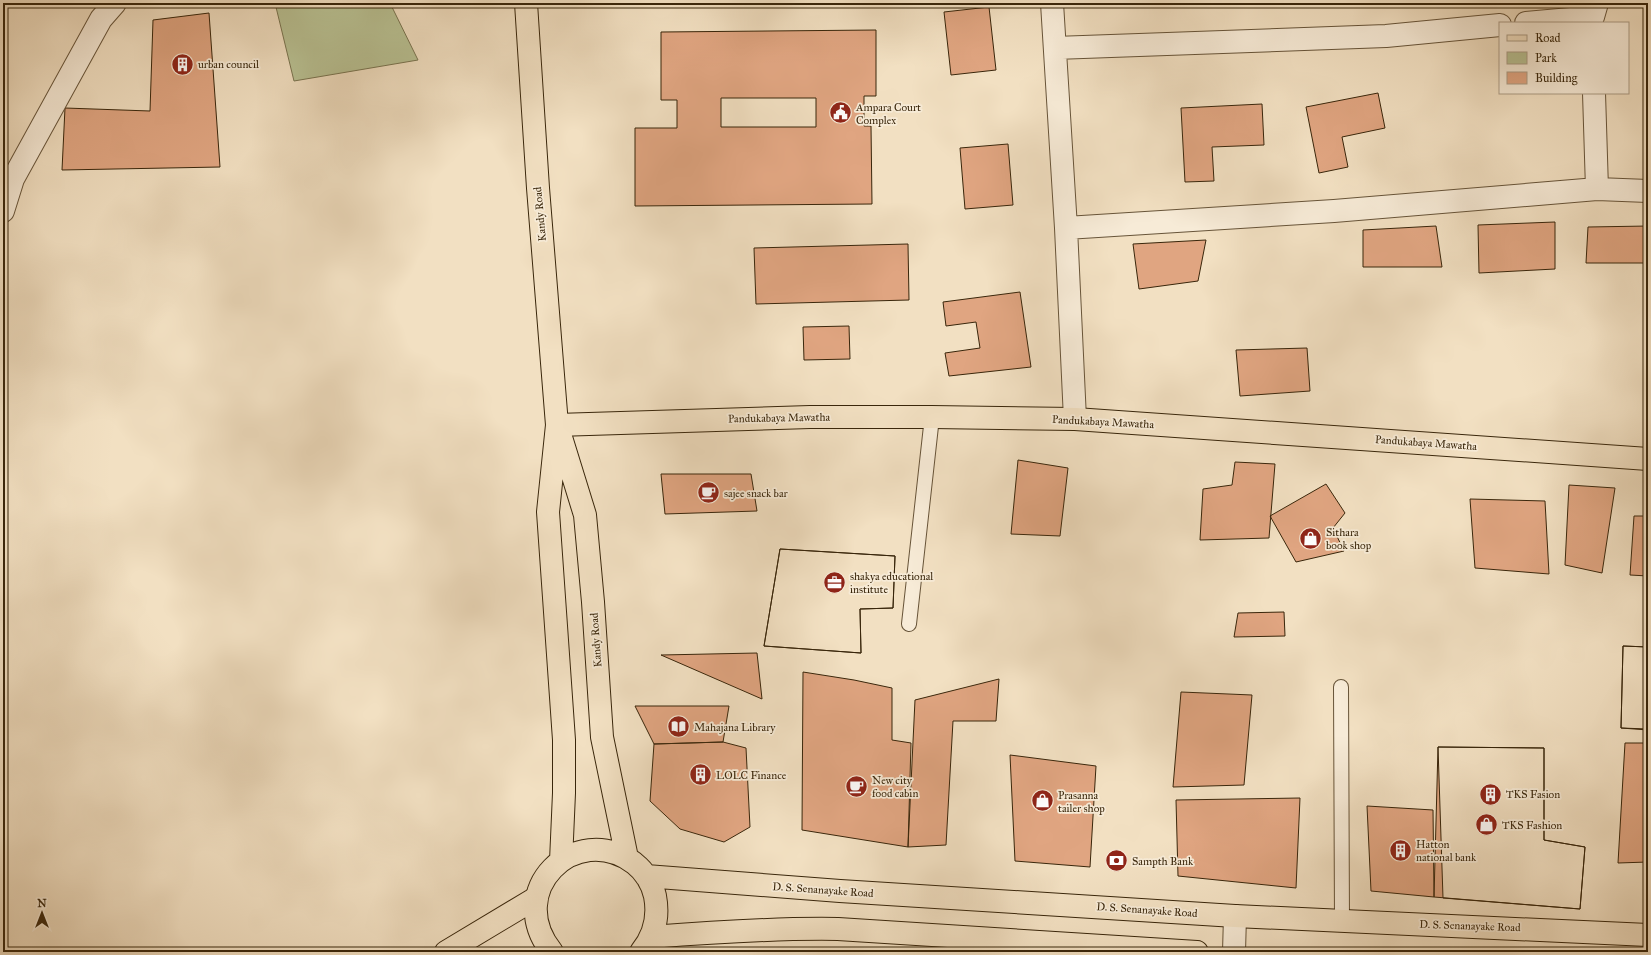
<svg xmlns="http://www.w3.org/2000/svg" width="1651" height="955" viewBox="0 0 1651 955" font-family="'IM FELL Great Primer',serif">
<style>
.green{fill:#b9c294;stroke:#797450}
.building{fill:#e0a581;stroke:#39260b;fill-rule:evenodd}
.lines{fill:none;stroke-linecap:round;stroke-linejoin:round}
.service-casing{stroke:#675439;stroke-width:16}
.minor-casing{stroke:#675439;stroke-width:24}
.primary-casing{stroke:#39260b;stroke-width:24}
.trunk-casing{stroke:#39260b;stroke-width:24}
.service{stroke:#f7ebd7;stroke-width:14}
.minor{stroke:#f7ebd7;stroke-width:22}
.primary{stroke:#f2e0c2;stroke-width:22}
.trunk{stroke:#f2e0c2;stroke-width:22}
.labels{text-anchor:middle;dominant-baseline:central;stroke-width:3.5;stroke-linejoin:round;paint-order:stroke}
.poi-label{font-size:11px;fill:#39260b;stroke:#f7ebd7;text-anchor:start}
.street-label{font-size:11px;fill:#39260b;stroke:#f7ebd7}
</style>
<rect width="100%" height="100%" fill="#f2e0c2"/>
<filter id="stains"><feTurbulence type="fractalNoise" baseFrequency=".005" numOctaves="4"/><feColorMatrix values="0 0 0 0 .2 0 0 0 0 .09 0 0 0 0 .02 0 0 0 .5 -.17"/></filter>
<radialGradient id="worn" r=".72"><stop offset=".6" stop-color="#630" stop-opacity="0"/><stop offset="1" stop-color="#630" stop-opacity=".3"/></radialGradient>
<path class="green" d="M275,3H390L418,60L294,81Z"/>
<path class="building" d="M989,7L996,70L951,75L944,12Z
M209,13L220,167L62,170L65,108L150,111L153,20Z
M876,30V96H864V126H871L872,204L635,206V128H677V100H661V32ZM721,98H816V127H721Z
M1378,93L1385,128L1342,137L1348,167L1319,173L1306,107Z
M1262,104L1264,145L1212,147L1214,181L1185,182L1181,108Z
M1008,144L1013,205L965,209L960,148Z
M1555,222V269L1479,273L1478,225Z
M1436,226L1442,267H1363V230Z
M1648,226V263H1586L1588,227Z
M1206,240L1198,281L1139,289L1133,244Z
M908,244L909,300L756,304L754,248Z
M1020,292L1031,367L949,376L945,353L980,348L976,322L946,326L943,302Z
M849,326L850,359L804,360L803,327Z
M1307,348L1310,391L1240,396L1236,350Z
M1018,460L1068,468L1060,536L1011,534Z
M1235,462L1275,464L1269,538L1200,540L1203,489L1232,485Z
M661,474H751L757,511L665,514Z
M1326,484L1345,513L1333,528L1344,551L1296,562L1270,516Z
M1569,485L1615,488L1602,573L1565,565Z
M1470,499L1545,501L1549,574L1475,568Z
M1634,516H1648V576L1630,575Z
M780,549L895,556L893,608L860,609L861,653L764,646Z
M780,549L895,556L893,608L860,609L861,653L764,646Z
M1284,612L1285,636L1234,637L1238,613Z
M1623,646L1648,647V730L1621,728Z
M1623,646L1648,647V729L1621,728Z
M757,653L762,699L661,655Z
M803,672L854,680L892,688V740L911,743L908,847L802,830Z
M999,679L996,721H953L946,845L908,847L915,700Z
M1181,692L1252,695L1244,785L1173,787Z
M635,706H729L723,742L654,744Z
M723,742L746,748L750,827L724,842L680,829L650,801L654,744Z
M1625,743H1648V862L1618,863Z
M1438,747L1544,748V840L1585,847L1580,909L1443,898Z
M1438,747L1544,748V840L1585,847L1580,909L1434,897Z
M1010,755L1096,766L1090,867L1015,861Z
M1300,798L1296,888L1178,876L1176,800Z
M1367,806L1433,810L1434,897L1371,891Z"/>
<g class="lines">
<defs>
<path id="service" d="M909,624L932,417
M1341,687L1342,921"/>
<path id="minor" d="M1052,3L1066,228L1075,419
M1526,23L1593,17L1597,3
M1055,48L1386,36L1500,25
M1594,93L1597,189
M3,211L13,179L101,19L115,3
M1066,228L1334,211L1597,189L1648,191
M1234,952L1235,916"/>
<path id="primary" d="M557,425L810,417H932L1075,419L1648,459
M446,952L536,898"/>
<path id="trunk" d="M526,3L538,188L557,425L548,512L564,740V793L561,861
M560,434L585,515L593,602L602,737L627,858
M646,876L840,891L1235,916L1648,935
M651,937C714,932 775,928 838,929L1197,952
M552,952C503,891 575,820 634,863C644,871 652,883 655,896C659,917 655,935 641,952"/>
</defs>
<use href="#service" class="service-casing"/>
<use href="#minor" class="minor-casing"/>
<use href="#primary" class="primary-casing"/>
<use href="#trunk" class="trunk-casing"/>
<use href="#service" class="service"/>
<use href="#minor" class="minor"/>
<use href="#primary" class="primary"/>
<use href="#trunk" class="trunk"/>
</g>
<defs>
<symbol id="building-disc" viewBox="-11 -11 22 22"><circle r="9.5" fill="#8f2418" stroke="#f7ebd7"/><path d="M-4-6H4V6H1V3H-1V6H-4ZM-2.5-4.3h1.7v1.8h-1.7ZM.8-4.3h1.7v1.8H.8ZM-2.5-1h1.7V.8h-1.7ZM.8-1h1.7V.8H.8Z" fill="#fff"/></symbol>
<symbol id="civic-disc" viewBox="-11 -11 22 22"><circle r="9.5" fill="#8f2418" stroke="#f7ebd7"/><path d="M-.6-6.5H3V-4.5H.6V-3L4-1V1h2V6H-6V1h2V-1L-.6-3ZM-1.2 2.5V6h2.4V2.5Z" fill="#fff"/></symbol>
<symbol id="cafe-disc" viewBox="-11 -11 22 22"><circle r="9.5" fill="#8f2418" stroke="#f7ebd7"/><path d="M-5.5-4.5H6V0H3Q3 3.5 0 3.5H-2.5Q-5.5 3.5-5.5 0ZM3-3.2v2h1.7v-2ZM-6 4.5H4V6H-6Z" fill="#fff"/></symbol>
<symbol id="shop-disc" viewBox="-11 -11 22 22"><circle r="9.5" fill="#8f2418" stroke="#f7ebd7"/><path d="M-5-2.5h2.3a2.7 3.5 0 0 1 5.4 0H5L5.5 6h-11ZM-1.5-2.5h3a1.5 2.3 0 0 0-3 0Z" fill="#fff"/></symbol>
<symbol id="office-disc" viewBox="-11 -11 22 22"><circle r="9.5" fill="#8f2418" stroke="#f7ebd7"/><path d="M-6-3h4V-5.5h4V-3h4V5H-6ZM-1-4.5V-3h2v-1.5ZM-6 0V1H6V0Z" fill="#fff"/></symbol>
<symbol id="library-disc" viewBox="-11 -11 22 22"><circle r="9.5" fill="#8f2418" stroke="#f7ebd7"/><path d="M-6-4Q-3-5.5-.7-3.5V5Q-3 3-6 4ZM6-4Q3-5.5 .7-3.5V5Q3 3 6 4Z" fill="#fff"/></symbol>
<symbol id="bank-disc" viewBox="-11 -11 22 22"><circle r="9.5" fill="#8f2418" stroke="#f7ebd7"/><path d="M-6-4H6V4H-6ZM0-2.3a2.3 2.3 0 1 0 0 4.6a2.3 2.3 0 1 0 0-4.6Z" fill="#fff"/></symbol>
</defs>
<g fill-rule="evenodd">
<use href="#building-disc" x="170" y="52" width="25" height="25"/>
<use href="#civic-disc" x="828" y="100" width="25" height="25"/>
<use href="#cafe-disc" x="696" y="480" width="25" height="25"/>
<use href="#shop-disc" x="1298" y="526" width="25" height="25"/>
<use href="#office-disc" x="822" y="570" width="25" height="25"/>
<use href="#library-disc" x="666" y="714" width="25" height="25"/>
<use href="#building-disc" x="688" y="762" width="25" height="25"/>
<use href="#cafe-disc" x="844" y="774" width="25" height="25"/>
<use href="#building-disc" x="1478" y="782" width="25" height="25"/>
<use href="#shop-disc" x="1030" y="788" width="25" height="25"/>
<use href="#shop-disc" x="1474" y="812" width="25" height="25"/>
<use href="#building-disc" x="1388" y="838" width="25" height="25"/>
<use href="#bank-disc" x="1104" y="848" width="25" height="25"/>
</g>
<g class="labels">
<g class="poi-label">
<text x="198" y="64">urban council</text>
<text x="856" y="107">Ampara Court<tspan x="856" dy="13">Complex</tspan></text>
<text x="724" y="493">sajee snack bar</text>
<text x="1326" y="532">Sithara<tspan x="1326" dy="13">book shop</tspan></text>
<text x="850" y="576">shakya educational<tspan x="850" dy="13">institute</tspan></text>
<text x="694" y="727">Mahajana Library</text>
<text x="716" y="775">LOLC Finance</text>
<text x="872" y="780">New city<tspan x="872" dy="13">food cabin</tspan></text>
<text x="1506" y="794">TKS Fasion</text>
<text x="1058" y="795">Prasanna<tspan x="1058" dy="13">tailer shop</tspan></text>
<text x="1502" y="825">TKS Fashion</text>
<text x="1416" y="844">Hatton<tspan x="1416" dy="13">national bank</tspan></text>
<text x="1132" y="861">Sampth Bank</text>
</g>
<g class="street-label">
<text transform="translate(540 214) rotate(-95)">Kandy Road</text>
<text transform="translate(779 418) rotate(-1)">Pandukabaya Mawatha</text>
<text transform="translate(1103 422) rotate(3)">Pandukabaya Mawatha</text>
<text transform="translate(1426 443) rotate(4)">Pandukabaya Mawatha</text>
<text transform="translate(596 640) rotate(-94)">Kandy Road</text>
<text transform="translate(823 890) rotate(4)">D. S. Senanayake Road</text>
<text transform="translate(1147 910) rotate(4)">D. S. Senanayake Road</text>
<text transform="translate(1470 926) rotate(2)">D. S. Senanayake Road</text>
</g>
</g>
<rect width="1651" height="955" fill="none" stroke="#f2e0c2" stroke-width="16"/>
<rect x="4" y="4" width="1643" height="947" fill="none" stroke="#39260b" stroke-width="2"/>
<rect x="8" y="8" width="1635" height="939" fill="none" stroke="#39260b"/>
<rect x="1499" y="22" width="130" height="72" fill="#f7ebd7" stroke="#ab9c85"/>
<rect x="1507" y="35" width="20" height="6" fill="#f2e0c2" stroke="#ab9c85"/>
<text x="1535" y="42" font-size="12" fill="#39260b">Road</text>
<rect x="1507" y="52" width="20" height="12" fill="#b9c294" stroke="#ab9c85"/>
<text x="1535" y="62" font-size="12" fill="#39260b">Park</text>
<rect x="1507" y="72" width="20" height="12" fill="#e0a581" stroke="#ab9c85"/>
<text x="1535" y="82" font-size="12" fill="#39260b">Building</text>
<g transform="translate(42 913)" stroke="#f7ebd7" stroke-width="3" paint-order="stroke">
<path d="M0-3L7 15L0 10L-7 15Z" fill="#39260b"/>
<text y="-6" font-size="11" font-weight="bold" text-anchor="middle" fill="#39260b">N</text>
</g>
<rect width="100%" height="100%" filter="url(#stains)"/>
<rect width="100%" height="100%" fill="url(#worn)"/>
</svg>
